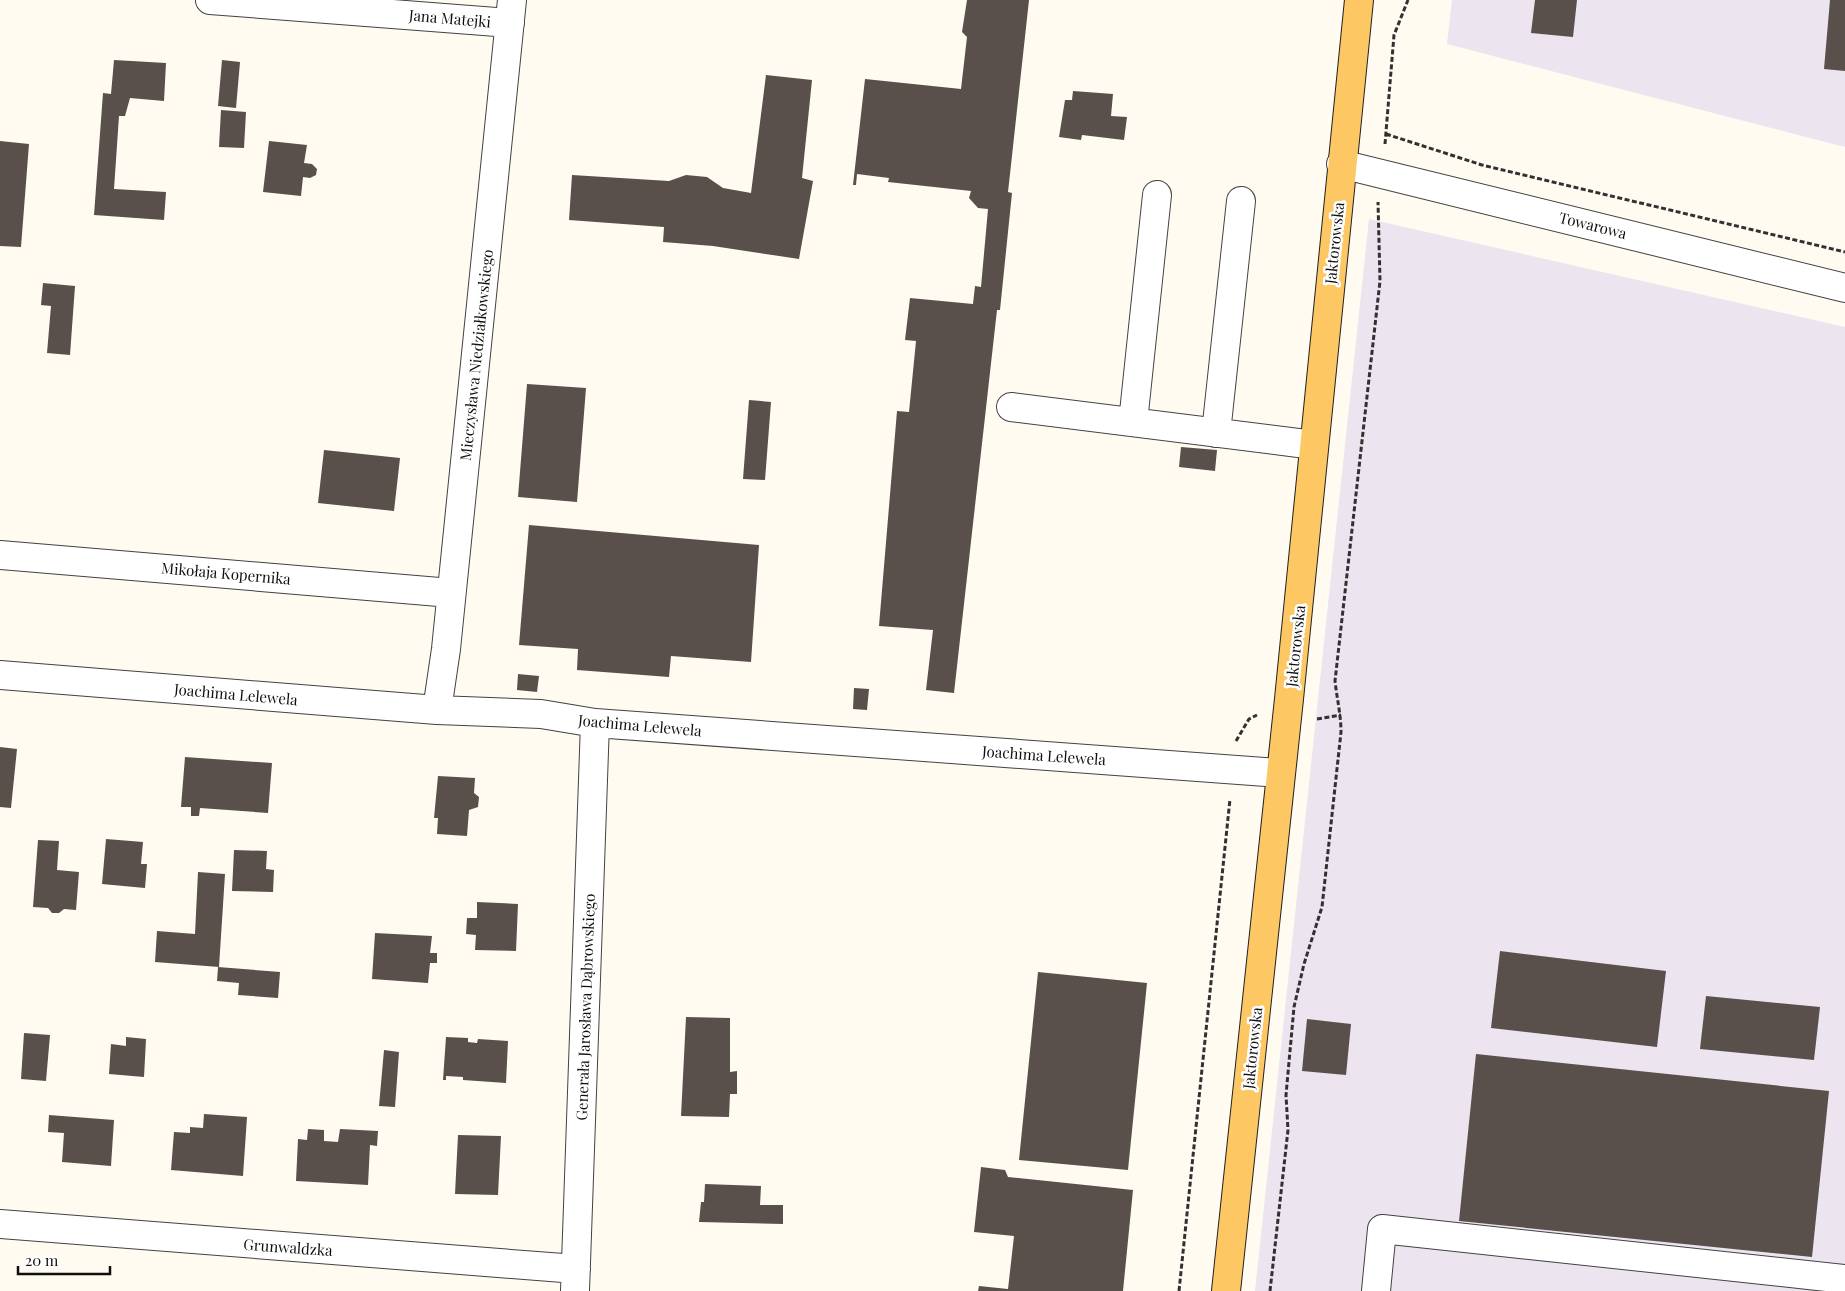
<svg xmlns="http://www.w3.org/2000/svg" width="1845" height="1291" viewBox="0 0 1845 1291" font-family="'Playfair Display',serif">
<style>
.industrial{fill:#ece4ee}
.building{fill:#594f4b}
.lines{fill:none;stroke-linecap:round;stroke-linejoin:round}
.minor-casing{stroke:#424242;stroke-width:30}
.major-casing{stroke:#202020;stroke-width:30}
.path{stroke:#313131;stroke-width:3;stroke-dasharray:5 2.5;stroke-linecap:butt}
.minor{stroke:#fff;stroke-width:28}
.major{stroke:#fdc763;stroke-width:28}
.labels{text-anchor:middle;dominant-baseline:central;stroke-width:5;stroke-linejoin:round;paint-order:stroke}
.street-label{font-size:15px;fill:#0f0f0f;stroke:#fff}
</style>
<rect width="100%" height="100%" fill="#fffbf1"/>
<path class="industrial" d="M1452,0H1845V147L1447,44Z
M1369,219L1845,327V1291H1255Z"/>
<path class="building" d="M967,0H1029L1009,183L1008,192L1012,193L1000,310H997L954,693L926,690L933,630L879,626L897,411L909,412L916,341L905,340L910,298L973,304L975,286L981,287L988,209L978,208L969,198L971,191L888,182L889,178L857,174L856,185H853L865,79L961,89L967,37L962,32Z
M1535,0H1577L1573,37L1531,33Z
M1830,0H1845V71L1824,69Z
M114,60L166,63L164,101L130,98L125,116H119L114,189L166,192L164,220L94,215L103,93L111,94Z
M222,60L240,62L236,108L218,106Z
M766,75L812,80L802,178L813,181L799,259L713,246L663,242L664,227L569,220L572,175L669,181L686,175L707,177L723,188L751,193Z
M1073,91L1113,94L1111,116L1127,117L1124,140L1082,135L1081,140L1059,137L1065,100H1072Z
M221,110L246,112L244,148L219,147Z
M0,141L29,144L21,247L0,246Z
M269,141L307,145L304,163L312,164L317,169L316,175L310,178L303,177L301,196L263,192Z
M43,283L75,286L70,355L47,353L51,306L41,305Z
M527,384L586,388L577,502L518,497Z
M749,400L771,402L765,480L743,479Z
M1181,447L1217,450L1215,471L1179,467Z
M324,450L400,458L394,511L318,503Z
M529,525L759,545L751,662L671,656L669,677L577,670L578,649L519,645Z
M518,674L539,676L537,692L517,690Z
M854,688L869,689L867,710L853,709Z
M0,747L17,749L11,808L0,807Z
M185,757L272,763L268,813L200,808L199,816H191V807H181Z
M438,776L475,778L474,793L479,797L478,807L469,810L467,836L437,834L438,818H434Z
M106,839L143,842L141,864H147L145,888L102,884Z
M38,840L59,841L57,870L79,872L76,910L64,909L59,913H52L48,908L33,907Z
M234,850L267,851L266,869L274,870L273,892L232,891Z
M198,872L225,874L219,967L155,962L157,931L195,934Z
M477,902L518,904L516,951L475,950L476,935L466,934L467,918H477Z
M375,933L432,936L430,953H437V963H430L428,983L372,979Z
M1500,951L1666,971L1657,1047L1491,1028Z
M218,967L280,972L278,998L238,995L239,983L217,981Z
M1038,972L1147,983L1128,1170L1019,1160Z
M1706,996L1820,1007L1814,1060L1700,1049Z
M686,1017L730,1018V1072L737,1071V1094H730L729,1117L681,1116Z
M1307,1019L1351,1024L1346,1075L1302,1071Z
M24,1033L50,1035L46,1081L21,1079Z
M126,1037L146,1039L144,1077L109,1074L111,1044L126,1046Z
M446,1037L468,1038V1042L477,1043L478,1039L508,1041L506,1083L463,1080V1077L446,1076V1080H443Z
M384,1050L399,1052L395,1107L379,1106Z
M1476,1054L1829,1091L1812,1257L1459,1221Z
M204,1114L247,1117L243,1176L171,1170L174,1132L190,1133V1127L203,1128Z
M49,1115L114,1120L111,1166L62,1162L64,1133L48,1132Z
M308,1129L324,1130V1141L338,1142L340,1129L378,1131L377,1146L370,1145L368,1185L296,1181L298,1139L307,1140Z
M458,1135L501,1136L498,1195L455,1194Z
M981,1167L1005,1170L1008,1177L1133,1190L1123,1291H978L979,1286L1008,1289L1014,1236L974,1232Z
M705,1184L761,1186L760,1205H783V1224L699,1222L701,1202H704Z"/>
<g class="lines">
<defs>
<path id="minor" d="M210,0L510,23
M1341,164L1845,288
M1011,407L1314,445
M1133,422L1157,195
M1216,433L1241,201
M0,555L451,593
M0,675L437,710L541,714L595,723L1280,773
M437,710L446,649L512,0
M0,1224L576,1269
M575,1291L595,723
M1376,1291L1382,1229L1845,1279"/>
<path id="major" d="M1226,1291L1289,699L1359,0"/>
</defs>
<use href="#minor" class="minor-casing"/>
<use href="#major" class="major-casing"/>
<path class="path" d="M1386,134L1482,165L1845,252
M1385,144L1394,35L1408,0
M1317,719L1341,715
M1236,741L1249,719L1257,715
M1179,1291L1230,799
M1270,1291L1288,1130L1286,1095L1294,1007L1304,964L1322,907L1341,732C1341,715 1337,699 1335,681L1380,281L1378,202"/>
<use href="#minor" class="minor"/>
<use href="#major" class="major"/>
</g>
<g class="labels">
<g class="street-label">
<text transform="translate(450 18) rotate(5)">Jana Matejki</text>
<text transform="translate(1593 225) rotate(14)">Towarowa</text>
<text transform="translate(1334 243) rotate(-84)">Jaktorowska</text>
<text transform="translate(476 355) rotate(-84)">Mieczysława Niedziałkowskiego</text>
<text transform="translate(226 573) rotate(5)">Mikołaja Kopernika</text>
<text transform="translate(1295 646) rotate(-84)">Jaktorowska</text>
<text transform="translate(236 694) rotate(5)">Joachima Lelewela</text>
<text transform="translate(640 725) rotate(5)">Joachima Lelewela</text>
<text transform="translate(1044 755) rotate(4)">Joachima Lelewela</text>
<text transform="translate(585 1007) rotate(-88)">Generała Jarosława Dąbrowskiego</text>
<text transform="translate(1252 1048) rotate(-84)">Jaktorowska</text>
<text transform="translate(288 1247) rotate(4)">Grunwaldzka</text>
</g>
</g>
<path d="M18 1266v8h92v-8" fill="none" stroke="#0f0f0f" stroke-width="2.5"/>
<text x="25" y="1266" font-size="15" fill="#0f0f0f" stroke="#ffffff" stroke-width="4" paint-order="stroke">20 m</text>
</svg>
